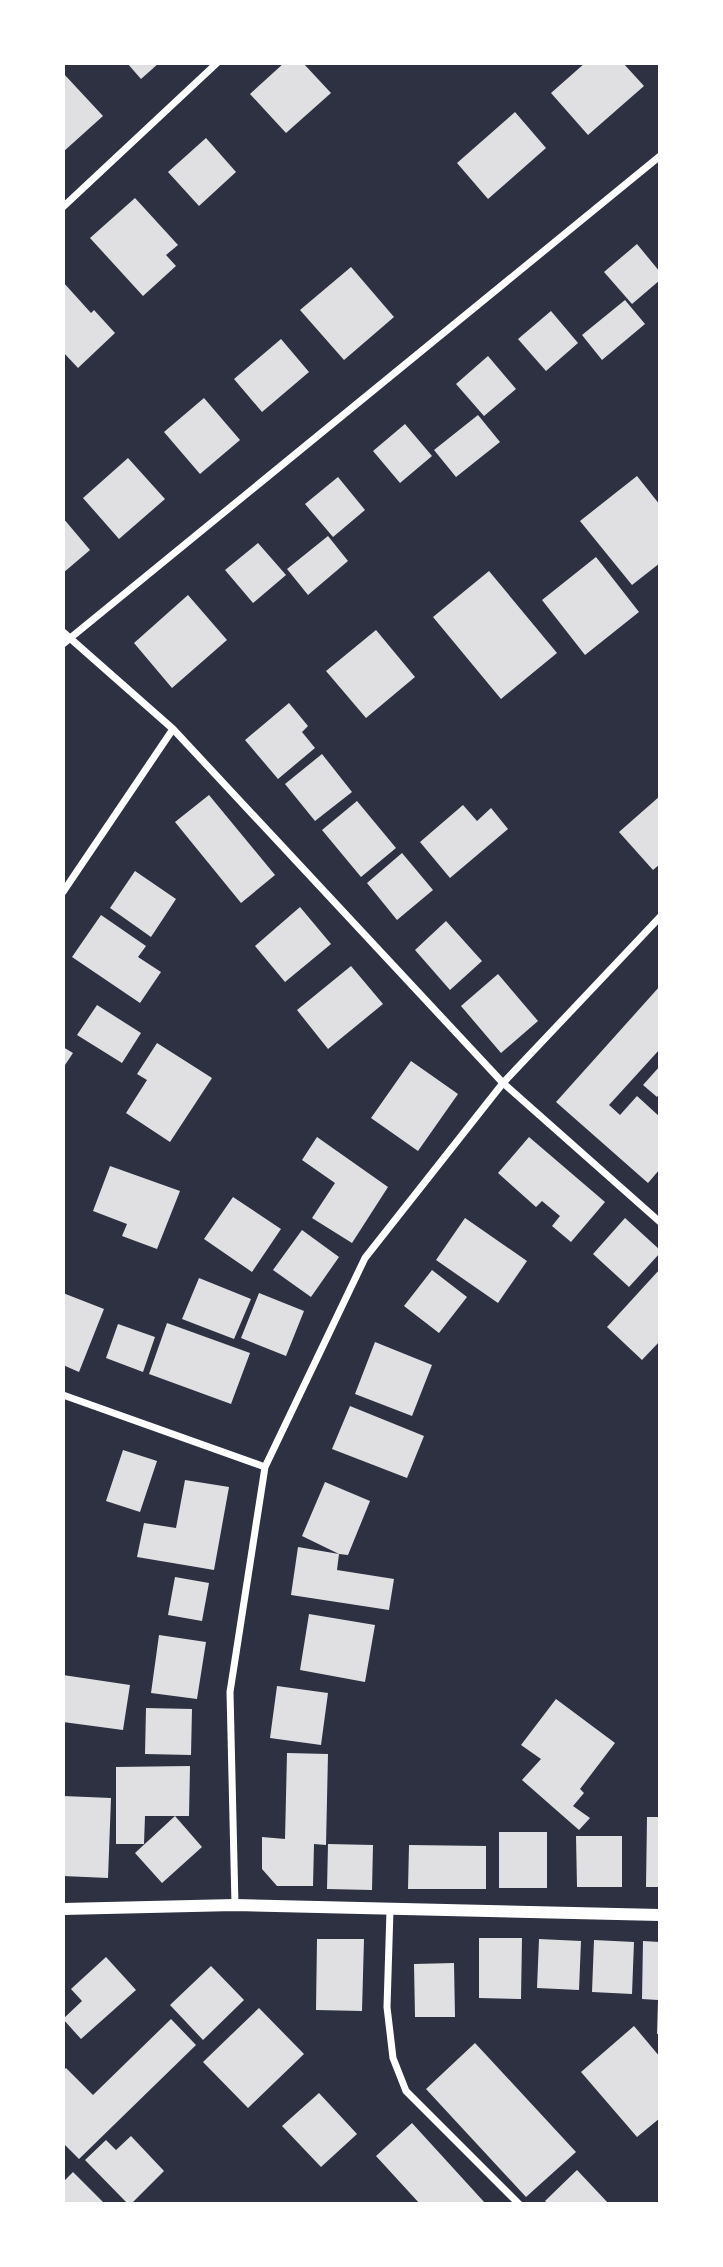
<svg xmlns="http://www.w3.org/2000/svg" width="723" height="2267" viewBox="0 0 723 2267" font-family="'Work Sans',sans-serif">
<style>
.building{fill:#e0e0e3}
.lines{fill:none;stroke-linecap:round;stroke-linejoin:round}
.minor{stroke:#fff;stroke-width:7}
.tertiary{stroke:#fff;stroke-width:12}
</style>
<rect width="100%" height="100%" fill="#2d3142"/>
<path class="building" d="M127,63H159L141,79Z
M284,63H303L331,93L286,133L250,94Z
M585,63H623L644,86L588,135L551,93Z
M63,73L103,116L63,152Z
M515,112L546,148L488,199L457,163Z
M206,138L236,172L199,206L168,172Z
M135,198L178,245L166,255L176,266L143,296L90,238Z
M637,244L660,272V280L632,304L604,272Z
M351,267L394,317L344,360L300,310Z
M63,282L91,313L94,310L115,333L78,368L63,352Z
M625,300L645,324L602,360L582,335Z
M551,311L578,343L546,371L518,339Z
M281,339L309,372L262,412L234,379Z
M488,356L516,389L484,416L456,384Z
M204,398L240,440L200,474L164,432Z
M478,415L500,442L456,477L434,450Z
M405,424L432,456L400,483L373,451Z
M128,458L165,499L119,539L83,498Z
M637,476L660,505V563L632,585L580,521Z
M338,477L365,510L333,537L305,504Z
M63,518L90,550L63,573Z
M328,536L348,561L308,595L287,569Z
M258,543L286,575L253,603L225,570Z
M596,557L639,612L585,655L542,600Z
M489,571L557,653L501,699L433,617Z
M188,595L227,640L172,688L134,643Z
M376,630L415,677L366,718L326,671Z
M289,703L308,726L302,732L315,748L278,779L245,740Z
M322,754L352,792L315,821L285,784Z
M209,795L275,875L241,903L175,822Z
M660,796V864L653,870L619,832Z
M357,801L396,848L361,877L322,830Z
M463,805L477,821L491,808L508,829L450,878L420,842Z
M402,853L433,890L397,920L367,883Z
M135,871L176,899L151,937L110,908Z
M300,907L331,944L285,982L255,946Z
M101,915L146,946L138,957L161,972L140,1003L72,957Z
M446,921L482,961L450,990L415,950Z
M351,966L383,1004L328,1049L297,1010Z
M498,974L538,1021L501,1053L461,1006Z
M660,986V1049L609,1105L620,1115L637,1096L660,1117V1169L648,1183L556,1102Z
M97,1005L141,1033L122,1063L77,1035Z
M157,1043L212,1078L170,1142L126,1113L147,1080L137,1074Z
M63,1047L73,1053L63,1068Z
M411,1061L458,1094L418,1151L371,1118Z
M660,1066V1093L657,1097L643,1085Z
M317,1137L388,1187L352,1243L312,1218L335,1183L302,1160Z
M529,1137L605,1202L571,1242L552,1226L560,1216L542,1201L536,1207L498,1173Z
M110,1166L180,1191L157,1249L122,1236L127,1224L93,1211Z
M233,1197L281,1229L252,1272L204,1239Z
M465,1218L527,1261L498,1303L436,1260Z
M625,1218L660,1250V1253L629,1287L593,1254Z
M302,1230L339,1257L311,1297L273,1270Z
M660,1269V1341L642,1360L607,1327Z
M432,1270L467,1297L439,1333L404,1306Z
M199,1278L251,1299L234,1339L182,1319Z
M63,1293L104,1309L79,1372L63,1365Z
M259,1293L304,1311L286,1356L241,1338Z
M167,1323L250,1353L231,1404L149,1374Z
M118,1324L155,1337L143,1372L106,1358Z
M375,1342L432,1365L412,1416L355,1394Z
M350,1406L424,1436L407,1478L332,1449Z
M123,1450L157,1461L140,1512L106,1501Z
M185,1480L229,1487L214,1570L137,1557L144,1523L176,1528Z
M325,1482L370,1501L348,1555L339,1554L302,1536Z
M298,1547L339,1554L337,1570L394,1579L389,1610L291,1595Z
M175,1577L209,1583L202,1621L168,1615Z
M309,1614L375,1625L365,1682L300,1670Z
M159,1635L206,1642L197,1699L151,1693Z
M63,1675L130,1685L123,1730L63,1722Z
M277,1686L328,1693L321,1745L270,1738Z
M556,1699L615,1743L580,1789L584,1793L573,1806L590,1818L579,1830L522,1780L541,1759L521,1745Z
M146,1708L192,1709L191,1755L145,1754Z
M287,1753L328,1754L326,1845L314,1844L313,1886H277L262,1869V1837L285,1839Z
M190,1766L189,1816H145L144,1844H116V1767Z
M63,1796L111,1798L108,1878L63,1876Z
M175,1816L202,1847L162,1883L135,1853Z
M647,1817H660V1887H646Z
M499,1832H547V1888H499Z
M576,1836H622V1887H577Z
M328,1844L373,1845L372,1890L327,1889Z
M409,1845L486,1846V1889H408Z
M479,1938H522L521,1999L479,1998Z
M317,1939H364L362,2011L316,2010Z
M539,1939L581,1941L579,1990L537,1988Z
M594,1940L634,1942L632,1994L592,1992Z
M643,1941L660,1942V2034H657L658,2000L642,1999Z
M106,1957L136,1990L81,2039L63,2019L82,2001L71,1989Z
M454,1963L455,2017H415L414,1964Z
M211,1966L244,2000L203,2040L170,2005Z
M259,2008L304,2054L248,2108L203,2062Z
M171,2019L196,2045L79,2159L63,2143V2071L66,2068L93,2095Z
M634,2026L660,2057V2118L637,2137L581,2072Z
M475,2043L576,2152L526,2197L426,2089Z
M319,2093L357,2134L321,2167L282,2126Z
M412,2123L485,2203L483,2204H420L376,2156Z
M131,2136L164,2171L131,2204H128L85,2160L106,2140L116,2150Z
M577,2170L609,2204H548L545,2201Z
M73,2172L105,2204H63V2182Z"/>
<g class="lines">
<path class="minor" d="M63,207L217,63
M63,632L173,729L503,1083L660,1222
M63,644L660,156
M63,892L173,729
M63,1395L265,1467
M235,1905L230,1692L265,1467L365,1258L503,1083L660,917
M390,1910L387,2007L393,2058L406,2091L519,2204"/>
<path class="tertiary" d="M63,1909L235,1905L660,1915"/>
</g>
<rect width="723" height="2267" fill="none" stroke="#ffffff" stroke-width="130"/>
</svg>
